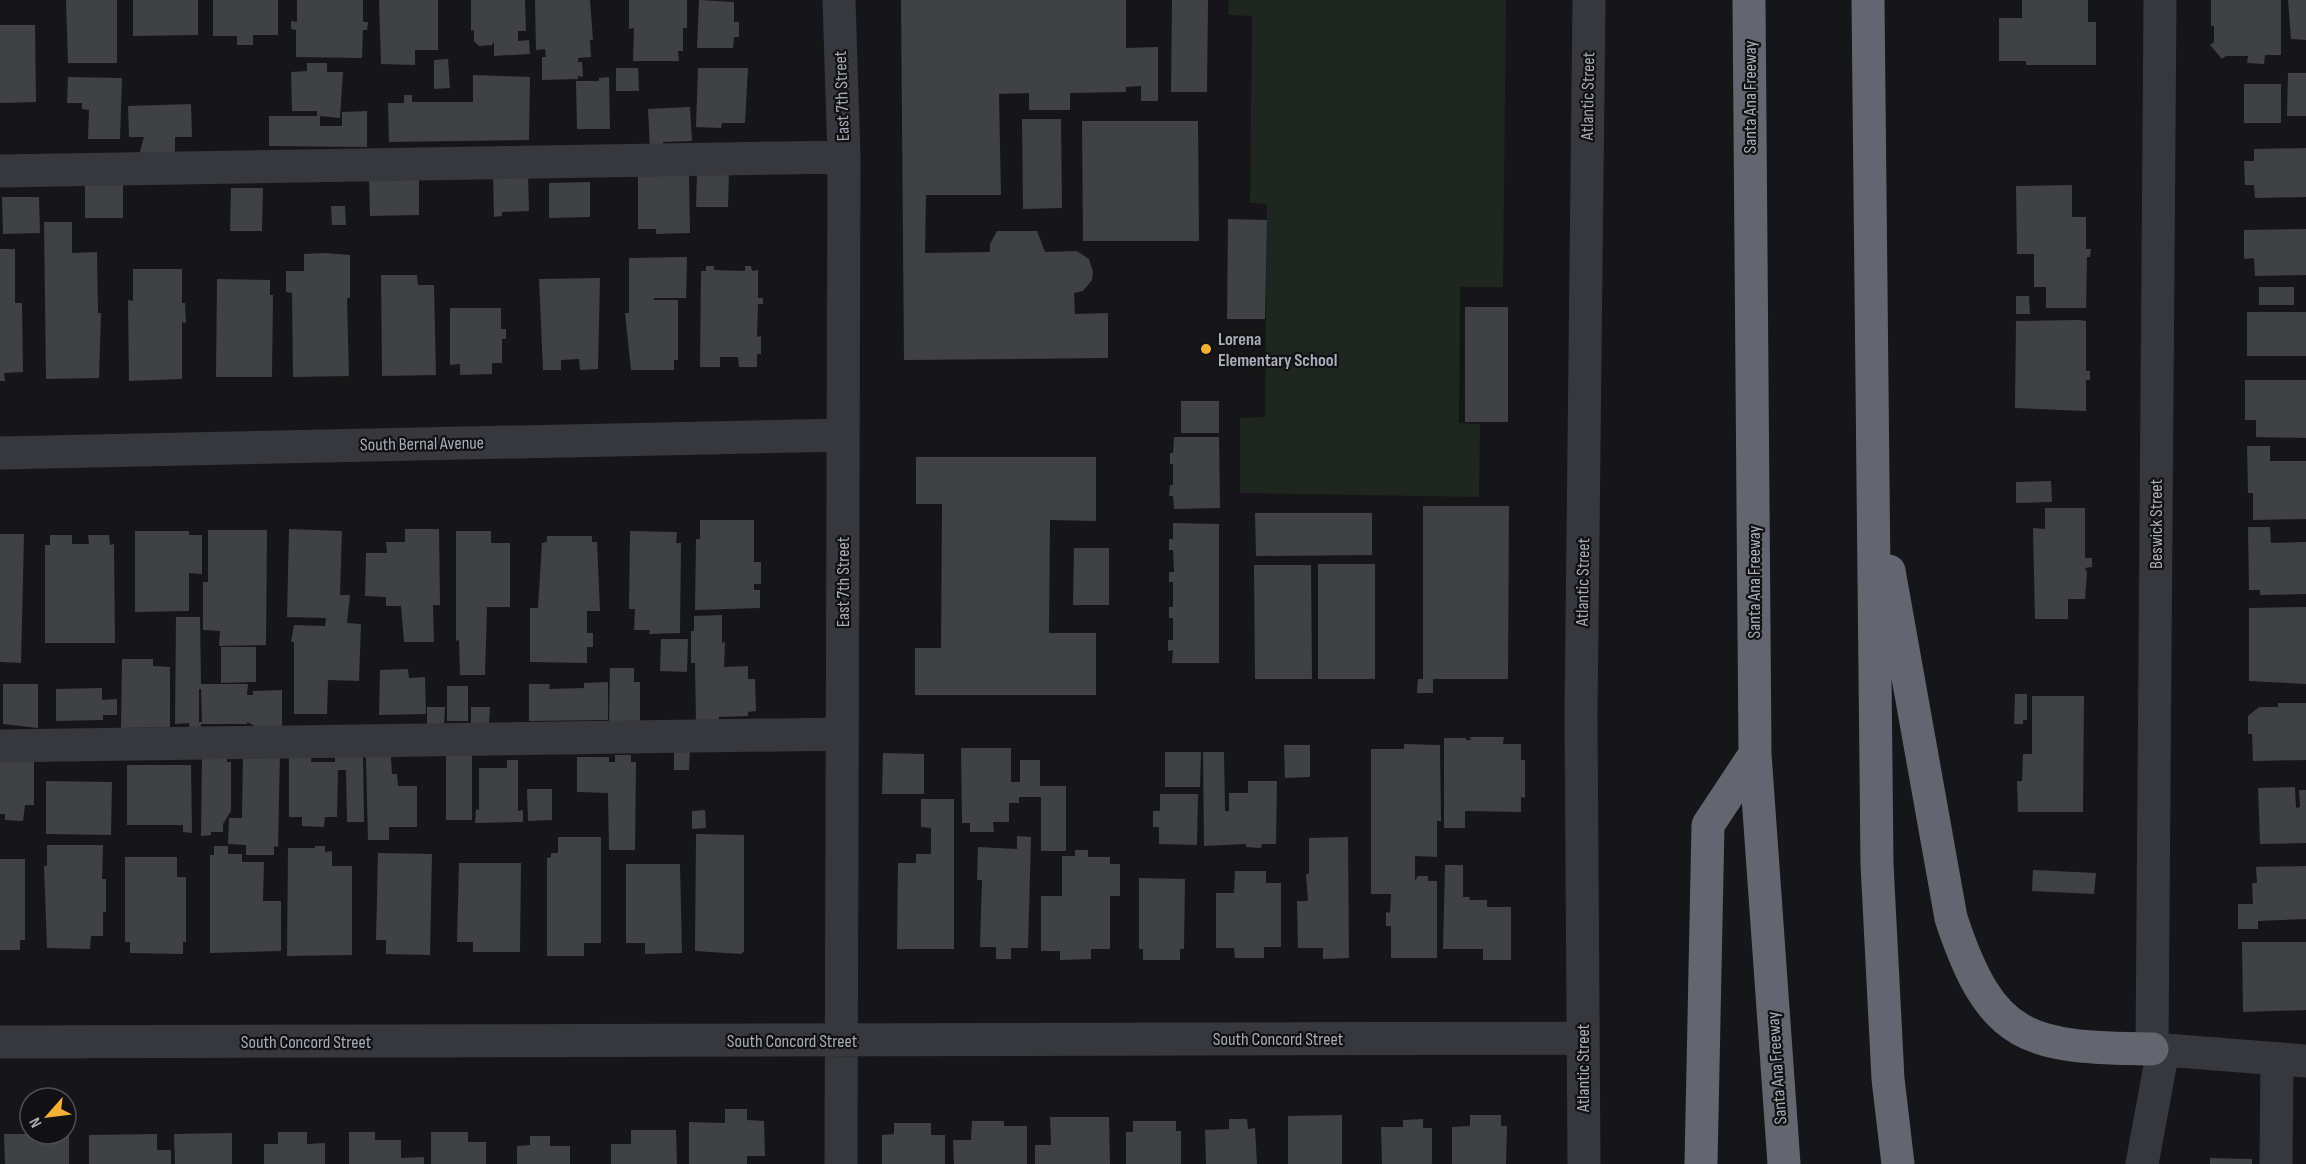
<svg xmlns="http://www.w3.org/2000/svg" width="2306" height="1164" viewBox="0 0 2306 1164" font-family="'Sofia Sans Condensed',sans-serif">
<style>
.green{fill:#1e261f}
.building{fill:#404145;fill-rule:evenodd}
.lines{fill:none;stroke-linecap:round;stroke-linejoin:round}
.minor{stroke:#37383d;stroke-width:33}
.highway{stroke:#63666e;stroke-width:33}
.poi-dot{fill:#f2b134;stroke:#111113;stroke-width:2}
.labels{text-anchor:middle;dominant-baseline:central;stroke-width:4.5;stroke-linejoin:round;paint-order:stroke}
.street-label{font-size:18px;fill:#a8adb8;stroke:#111113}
.poi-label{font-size:18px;font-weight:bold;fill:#a8adb8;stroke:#111113;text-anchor:start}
</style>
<rect width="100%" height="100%" fill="#161618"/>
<path class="green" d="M1229,0H1506L1503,287H1460L1459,423L1480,424L1479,497L1240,493V418L1265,417L1267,204L1250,203L1252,16L1228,15Z"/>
<path class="building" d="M66,0H117V63H68Z
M133,0H198V35L133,36Z
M213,0H278V35H253V45H237V36H213Z
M297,0H363V22H368L367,30H363L362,58L296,57V30L291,29V21L297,22Z
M379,0H438V50H415V65L381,64Z
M471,0H525L526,31H518V41L529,40L530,54L494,56V41L492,45L479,46L474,41V30L471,31Z
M535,0H590L593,40H590L591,57L578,58V62H582L583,77L578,76V79L542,80V57H546L545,49L536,50Z
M629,0H687V28H683V51H678L679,61H633L634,28L629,29Z
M699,0L734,2V22H739V37H734L733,48H697Z
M901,0H1126V48L1158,47V101H1141V86L1126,87V92L1070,93V110H1029V93L999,94L1001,195H926L925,253L990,252V244L997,231H1037L1045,252L1077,251L1089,259L1093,272L1092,280L1083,291L1074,293L1075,314L1108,313V358L904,360Z
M1172,0H1208L1207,92H1171Z
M2022,0H2088V22H2096V65H2026V61H1999V18H2022Z
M2211,0H2281V55H2265L2264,64L2247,63L2248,56H2226L2222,59L2210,45L2214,42V26H2211Z
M2288,0H2306V40L2291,39Z
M0,25H35L36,102L0,103Z
M448,59L450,88L434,89V60Z
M307,63H327V72H343L340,118L320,116V126H342V112L367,111V147L269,146V116H317V111H292L291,72L307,71Z
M616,68H638L639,91H616Z
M698,68H748L745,123H722L721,128L696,127Z
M2288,73H2306V116H2287Z
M473,75L530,77L529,140L389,142L388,103H404V95H412V102H473Z
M68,77L122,78L120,139H88L89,110L82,109V103H67Z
M609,77L610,129H577L576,81H599V78Z
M2244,84H2281V123H2244Z
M191,104L192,137H175V155H139L144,137H129L128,106Z
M690,107L692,141L663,142L664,148L650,149L648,109Z
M1022,119H1061L1062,208L1023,209Z
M1082,121H1198L1199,241H1083Z
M2306,148V197L2255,198L2254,185H2245L2244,161H2254V149Z
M697,171H729L728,207H696Z
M419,174V215L370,216L369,175Z
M528,174L529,211L502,212V216L494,217L493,175Z
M638,175H689L690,233L656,234V229H638Z
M85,179H123V218H85Z
M590,182V217L549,218V183Z
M2072,185V217H2086V249H2091L2090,257H2087L2086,308H2046V287H2034V254H2017L2016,186Z
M231,188H263L262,231H230Z
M2,197H39L40,233L3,234Z
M331,206H345L346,225H332Z
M1228,219L1267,220L1265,319H1227Z
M44,222H72V253L97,252L98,313H101L99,378L46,379Z
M2306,229V275L2255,276L2254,258L2244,259V230Z
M0,249H15V303H22L23,372L4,373L5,381H0Z
M325,253L350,255V298H347L349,376L293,377L292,293L286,292V271H304V254Z
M687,257L686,298H654V300H678V360H674V370H631L625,313H629V258Z
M706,266H714V270L745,271V266H751L752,271L758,270V298H763V304H758L757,337L761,336V354H757V367H739L738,357H720V367H700L701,271H706Z
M133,269H182V303H185L186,323L182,322V379L129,381L128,300L133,301Z
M381,275H417L418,285H434L436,375L382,376Z
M600,278L598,369L580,370L579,359L561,360V370H543L539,279Z
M217,279L270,280V295H273L272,377H216Z
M2259,287H2294V305H2259Z
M2016,296H2029L2030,314H2016Z
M1465,307H1508V422H1465Z
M450,308H501V329H506V339H502V363H492V374L460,375V364L450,365Z
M2247,312H2306V356H2247Z
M2079,320L2086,321V371H2090V380H2086V411L2015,408L2016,321Z
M2245,380H2306V438L2256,437V420H2245Z
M1181,401H1219V433H1181Z
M1174,437H1219L1220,508L1174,509L1173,496H1169L1170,485H1173V464H1170V453H1173Z
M2247,446H2270V461H2306V519L2253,520V493H2248Z
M916,457H1096V521L1050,520L1049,633H1096V695H915V648H941L942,504H916Z
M2051,481L2052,502L2016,503V482Z
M1423,506H1509L1508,679H1433V693H1417L1418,679H1423Z
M2045,508H2085V558H2092V567L2085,568L2087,573L2085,599H2068V619H2035L2033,528L2045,529Z
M1255,513H1372V555L1256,556Z
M700,520H754V562H761V584H754V590H760V608L695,610L696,539H700Z
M1173,523L1219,524V663H1172L1173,650L1168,651V640H1173V618H1169V607H1173V582H1169V572H1174L1173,550H1169V539H1173Z
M2248,527H2270L2271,543L2306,542V594L2260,595V590H2249Z
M289,529L342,531L340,595H350L347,623L361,624L359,681L328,680L327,714H294V642H291L294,625L325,626L326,618L287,617Z
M405,529H439L440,605H433L434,642H404L401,606H386V597L365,596L366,553H387L386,542H405Z
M208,530H267L266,645L219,646L220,631L203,630V582H208Z
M135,531H189V535H202V574L189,573V611L135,612Z
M456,531H491V543H510V607H487L485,675H460L459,640L456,641Z
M630,531L677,532L676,543H681L680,633L649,634L650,630H634L635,609H629Z
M0,534H24L21,663L0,662Z
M50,535H72V544H89L88,535H109L110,545L114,544L115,643H45V545H50Z
M547,536H592V542H597L600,611H587V633H593V647H587V663L530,662V608H538L542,543L547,542Z
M1074,548H1109V605H1073Z
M1318,564H1375V679H1318Z
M1254,565H1311L1312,679H1255Z
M2306,607V684L2249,681V608Z
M722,615V643L725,642L724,667L748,666V679H755L756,711L748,712V716L719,717V724H696L695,663H691V631H694V616Z
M176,617H200L201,684H248L247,695H253V691L282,690V730H253V725L247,722V724H201V731H190L189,723L175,724ZM199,689H201L202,722H199Z
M661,639H688L687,672L660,671Z
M221,647H256V682L221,683Z
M122,659H153V666L170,667V727L121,728Z
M610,668H634V682H640V721H609Z
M408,669L409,678L425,677L426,714L379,715L380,670Z
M608,682V720L529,721V684H550L549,689L584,688V683Z
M3,684H38V728L3,724Z
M447,686H468V721H447Z
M102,688V700L117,699V715H103V720L56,721V689Z
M2015,694H2027V720H2023V724H2014Z
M2032,696H2084L2083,812H2018L2017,781H2022L2023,754H2032Z
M2278,703H2306V760L2253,761L2252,734H2248V716L2259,707H2278Z
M427,707H445L444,725H427Z
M471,707H490L489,724H471Z
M1470,737H1504L1503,744H1521V760H1525V798L1521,797V812L1465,811V828H1444V738H1466V740H1471Z
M1404,744L1440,745L1441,821H1437V857L1415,856V881L1418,876H1428V881H1437V958H1391V926H1386V912L1390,913L1391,894H1371V749H1404Z
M1284,745H1310V777L1285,778Z
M961,748H1011V782H1020V760H1040V786H1066V851H1041V797H1019V803H1009V822H993L994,832H970V823H962Z
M674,750H690L689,770H674Z
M446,751L472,752V820H446Z
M335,752H363L364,822H347L346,770H338L337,817H325L324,827L302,826V817H289V754H312L311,762H335Z
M1165,752H1201L1200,787H1165Z
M1203,752H1224L1225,811H1229V793H1248V781H1277L1276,844H1262L1261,848L1246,847V844L1204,846Z
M280,753L278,847L274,846V855H246V845L228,844L229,818H242L243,754Z
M883,753L924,754V794H882Z
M202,755L227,757V762H231V811L223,824V832H211V835L201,836Z
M615,755H631V762H636L635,850H609L608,793L577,792V757H609V762H615Z
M0,757L34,758V805H25L23,821L5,820V814H0Z
M366,757H391L392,774H397L398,786H417V827H389V840H368Z
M507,760H518V811L523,810V822L475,823L476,809L479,810V768H507Z
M127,765H191L192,833L183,832V825H127Z
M46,781L112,782L111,835L46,834Z
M2295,787L2296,808L2300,807L2299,790H2306V843L2260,844L2258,788Z
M527,789H552V820L528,821Z
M1160,794H1198L1197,845L1159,844V827H1153V811H1160Z
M921,799H954V949H897L898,863H916V854H931V828L921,827Z
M705,810L706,828L692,829V811Z
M696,834L744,835V951L741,954L695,951Z
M1017,836L1031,837L1028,948H1011V959H996V947H980L982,880H977L978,847L1017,849Z
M558,837H601V943H584V956H547V858L551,857V853H558Z
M1348,837L1349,958L1323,959V948H1298L1297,901H1308L1306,874H1309V838Z
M47,845H103L102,879H106V912H103V936H91L90,949L47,948L44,866H47Z
M214,846H228V854H242V862H264L263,901H281V951L210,953V855H214Z
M315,846H325V852L332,851V866H352V955L287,956L288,848H315Z
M1075,850H1088V857H1110V864H1120V896H1110V949H1091V959L1060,960V951H1041V896H1062V856H1075Z
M378,853L432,854L430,955L386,954V940H376Z
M125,857H177V877H186V942H183V954L130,953V942H125Z
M0,859H25V940H20V950H0Z
M459,863H521L520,952H473V942H457Z
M626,864H680L682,953L645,954V943H626Z
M1445,865H1463V897H1470L1469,900H1487V907H1511V960H1483V949H1443Z
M2306,866V919L2258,921V929H2238V904H2253L2252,883H2257L2256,867Z
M2033,870L2096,873L2094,894L2032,891Z
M1235,871H1266V883H1281V947H1264V958H1235L1234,948H1216V893H1234Z
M1139,878L1185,879L1184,949H1180V960H1143V949H1139Z
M2242,942H2306V1010L2243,1012Z
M725,1109H747V1120L764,1121L765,1156H747V1164H689V1122L725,1123Z
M1342,1115V1164H1288V1116Z
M1470,1115H1501V1126H1507L1506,1164H1452V1127L1470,1126Z
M1050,1117H1109L1110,1164H1035V1145H1051Z
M1229,1119H1247L1248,1129L1255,1128L1257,1164H1206L1205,1130L1229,1129Z
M1423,1119V1128H1432V1164H1382L1381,1127H1403V1120Z
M972,1121H1004V1126H1027V1164H954L953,1140H971Z
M1133,1121H1176V1131H1181V1164H1126V1132H1133Z
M894,1123H931V1135H945V1164H882V1135L894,1134Z
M631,1130H676L677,1164H611V1144H631Z
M278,1132H307V1144L325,1143V1164H264V1144H278Z
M349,1132H375V1140H401V1158L424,1157V1164H349Z
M431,1132H468V1142H486V1164H431Z
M232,1133V1164H175L174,1134Z
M4,1134H69V1164H5Z
M157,1134V1150H171V1164H89V1135Z
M530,1136H550V1146H570V1164H517V1146L530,1145Z
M2210,1158L2252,1159V1164H2210Z"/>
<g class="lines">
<path class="minor" d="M839,0L844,157L841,1164
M2160,0L2152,1049L2306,1061
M0,171L844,157
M0,453L843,435
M0,746L842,734
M0,1042L1583,1038
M1584,1164L1581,715L1589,0
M2142,1164L2163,1050
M2276,1164L2277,1059"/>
<path class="highway" d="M1749,0L1755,754L1784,1164
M1868,0L1877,864L1888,1079L1898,1164
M1889,571L1951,918C1992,1043 2029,1047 2152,1049
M1701,1164L1708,825L1755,754"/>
</g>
<circle class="poi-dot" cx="1206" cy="349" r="6"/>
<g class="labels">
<g class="street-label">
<text transform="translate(842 96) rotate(-92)">East 7th Street</text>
<text transform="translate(1588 96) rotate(-89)">Atlantic Street</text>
<text transform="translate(1750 97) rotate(-90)">Santa Ana Freeway</text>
<text transform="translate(422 444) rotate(-1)">South Bernal Avenue</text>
<text transform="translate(2156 524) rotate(-90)">Beswick Street</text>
<text transform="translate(843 582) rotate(-90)">East 7th Street</text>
<text transform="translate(1583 582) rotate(-89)">Atlantic Street</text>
<text transform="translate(1754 582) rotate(-90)">Santa Ana Freeway</text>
<text x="1278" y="1039">South Concord Street</text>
<text x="792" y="1041">South Concord Street</text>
<text x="306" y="1042">South Concord Street</text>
<text transform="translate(1583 1068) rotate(-90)">Atlantic Street</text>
<text transform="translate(1777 1068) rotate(-94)">Santa Ana Freeway</text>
</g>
<g class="poi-label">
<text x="1218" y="339">Lorena<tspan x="1218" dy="21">Elementary School</tspan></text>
</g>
</g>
<g transform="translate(48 1116) rotate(242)"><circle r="28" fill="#111113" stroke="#4d4f55" stroke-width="1.5"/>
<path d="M0-4.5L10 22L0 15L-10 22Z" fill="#f2b134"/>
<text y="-9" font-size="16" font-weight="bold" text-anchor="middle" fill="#a8adb8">N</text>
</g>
</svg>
